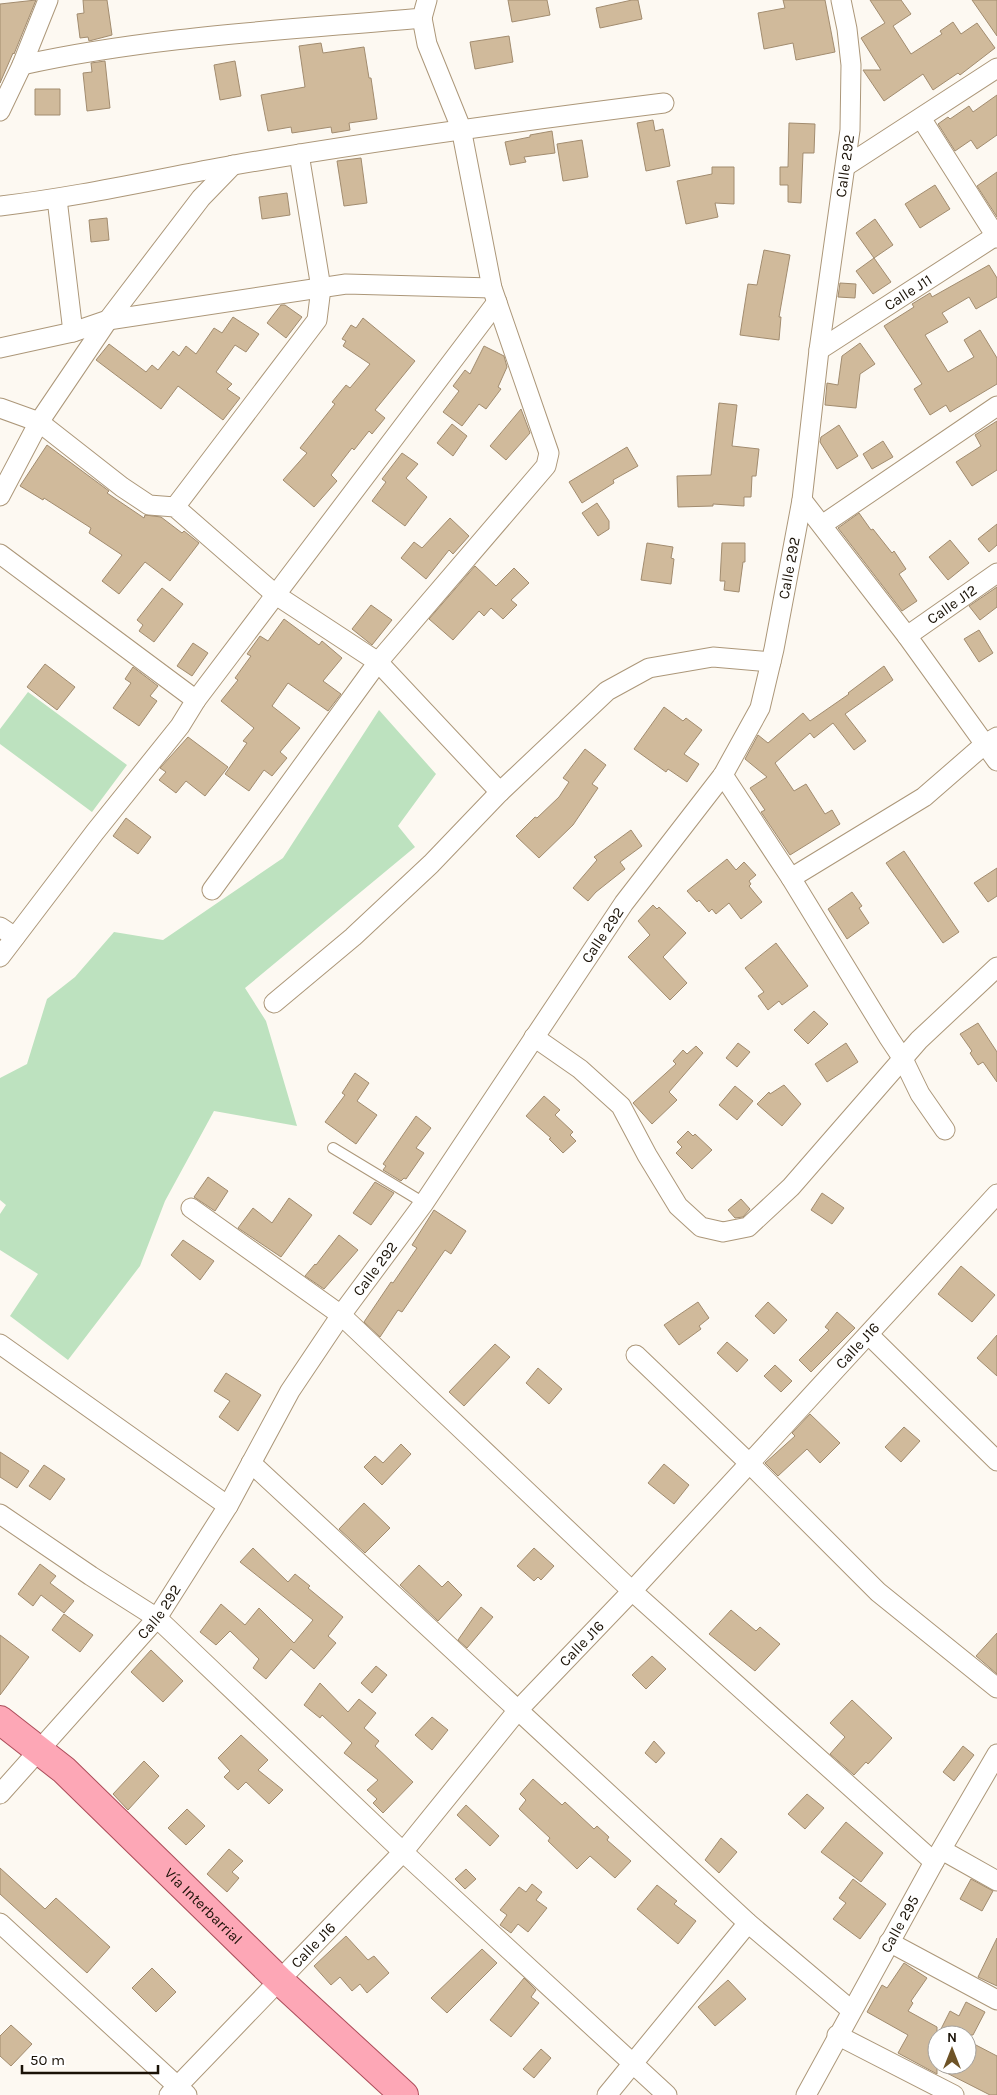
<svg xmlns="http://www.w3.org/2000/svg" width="997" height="2095" viewBox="0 0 997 2095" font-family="Karla,sans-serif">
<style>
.green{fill:#bde2bf}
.building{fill:#d0ba9b;stroke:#a28c6f}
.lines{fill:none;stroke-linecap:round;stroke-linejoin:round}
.lane-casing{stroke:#ac9779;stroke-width:12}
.street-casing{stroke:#ac9779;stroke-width:21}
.primary-casing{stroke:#ac4c59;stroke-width:30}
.lane{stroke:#fff;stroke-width:10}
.street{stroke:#fff;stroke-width:19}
.primary{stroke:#fda7b6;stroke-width:28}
.labels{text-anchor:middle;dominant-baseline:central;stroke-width:4.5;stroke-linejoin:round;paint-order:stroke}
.street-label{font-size:15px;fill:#1a1207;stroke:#fff}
</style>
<rect width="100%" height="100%" fill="#fdf9f2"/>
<path class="green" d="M28,692L127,765L92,812L0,744V729Z
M379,710L436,774L398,826L415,847L245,988L266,1021L297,1126L214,1111L165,1201L140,1266L68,1360L10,1316L38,1274L0,1250V1214L6,1205L0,1200V1078L27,1064L47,999L75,977L114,932L163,940L283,858Z"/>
<path class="building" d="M36,0L14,54L13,53L0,83V4Z
M83,0H107L112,35L89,41L88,37L80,38L77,14L84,13Z
M508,0H547L550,15L512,22Z
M632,0H638L642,19L600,28L596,8Z
M783,0H825L835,52L796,60L793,43L764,49L758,13L785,8Z
M870,0H901L911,14L893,26L911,54L942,34L940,31L953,22L961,34L977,23L995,48L960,75L958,73L933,90L923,74L884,101L863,70H881L861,38L885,23Z
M972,0H997V36Z
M509,36L513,62L475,69L470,42Z
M321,43L323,53L364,47L369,78H371L377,119L349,123L350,130L332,133L331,127L292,133L291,127L268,131L261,95L305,87L299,46Z
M105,61L110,108L87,111L83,73L92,72L91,63Z
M235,61L241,96L220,100L214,65Z
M35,89H60V115H35Z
M997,95V135L977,149L971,140L955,151L938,124L948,117L950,119L969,106L973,112Z
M653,120L655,131L663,129L670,166L646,171L637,123Z
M789,123L815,124L814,153H803L801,203L788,202V185H780V167H788Z
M552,131L555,153L524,157L526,162L510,165L505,142L530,137V135Z
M582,140L588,177L563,181L557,144Z
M361,158L367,203L344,206L337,161Z
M712,167H734V204L715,203L718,217L686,224L677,181L712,174Z
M997,172V217L977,186Z
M935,185L950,209L920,228L905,204Z
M287,193L290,215L262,219L259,197Z
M107,218L109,240L91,242L89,220Z
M875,219L893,245L874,258L856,233Z
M764,250L790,255L779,317H781L779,340L740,335L748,284L757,285Z
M874,258L891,282L873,294L856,271Z
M989,265L997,278V297L976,309L969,297L942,313L948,322L925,335L948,372L974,357L964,340L980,330L997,358V384L950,412L946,405L930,415L914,389L922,384L884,326L914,307L912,304L930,293L932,297Z
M840,283L856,284L855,298L838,297Z
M281,305H285L302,317L286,338L267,323Z
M233,317L259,334L246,352L235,345L216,372L232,384L227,389L240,398L223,420L178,386L161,409L96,360L109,344L146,372L152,365L158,370L173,351L179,356L186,346L196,354L214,328L222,333Z
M363,318L415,361L375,410L385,418L372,434L369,431L354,450L352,448L331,475L337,481L314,507L283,480L307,453L300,448L335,404L332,402L346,385L350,388L370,364L343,346L346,341L342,339L351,325L356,328Z
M860,343L875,364L860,374L856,408L825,405L827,383L838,385L842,356Z
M484,346L504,356L507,367L498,387L501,389L486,409L479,404L462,426L443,412L459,391L453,386L465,370L470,374Z
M719,403L737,405L732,446L759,449L756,476H752L751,497H744V506L713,504V506L678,507L677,476L711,475Z
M521,409L530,433L506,460L490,446Z
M997,421V470L972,486L956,462L981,446L975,435Z
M452,424L467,436L453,456L437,443Z
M839,425L858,456L837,469L820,442L821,437Z
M883,441L893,457L872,469L863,454Z
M47,445L109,491L107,493L144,518L145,515L161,517L182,533L184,531L199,543L170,581L145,562L119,594L102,581L122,555L89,533L91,528L44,498L43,500L20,486Z
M627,447L638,466L613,480L614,483L582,503L569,482Z
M402,453L418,464L406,478L427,497L405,526L372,501L386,482L382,479Z
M597,503L609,521V529L598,536L582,513Z
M859,513L871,530L873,529L892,553L894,551L906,569L899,574L917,601L902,611L838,528Z
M450,518L469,536L453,554L449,550L426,579L401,558L414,542L422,548Z
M997,524V545L989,552L978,539Z
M950,540L969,563L948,580L929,557Z
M647,543L673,547L671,558L674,559L671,584L641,580Z
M722,543H745V562H743L739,592L724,590L725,581H720Z
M475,566L496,586L514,568L529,583L511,600L517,605L503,619L491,608L484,616L479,611L453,640L429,619Z
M997,587V607L980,620L969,606Z
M162,588L183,604L154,642L139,631L143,625L137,620Z
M371,605L392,620L372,645L352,629Z
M284,619L319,645L322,641L342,658L323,681L341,694L328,711L288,683L272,706L300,728L280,752L287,758L272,776L264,770L249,791L225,774L247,743L243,741L254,728L221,701L238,680L235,678L251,656L247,654L260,636L268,641Z
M979,630L993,653L979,662L964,639Z
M193,643L208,653L192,676L177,666Z
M45,664L75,687L57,710L27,687Z
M884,666L893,680L845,714L866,741L854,750L833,723L814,738L810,733L775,763L794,791L806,784L825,814L832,810L840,824L790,855L761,812L765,810L750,788L767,777L745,759L758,735L768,743L803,713L810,721L849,694L848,693Z
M133,667L158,686L150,696L157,701L139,726L113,708L131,683L125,679Z
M664,707L683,721L686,718L702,730L684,754L699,764L687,782L668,769L666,772L634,749Z
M188,737L228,767L205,796L186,781L176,793L159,780L166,772L160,768Z
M585,749L606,765L592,784L598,788L573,825L539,858L516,836L535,817L537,818L559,797L569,782L563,778Z
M126,818L151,837L138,854L113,836Z
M631,830L642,846L620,862L625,869L596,892L588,901L573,888L597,860L594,857Z
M904,851L959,932L943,943L886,863Z
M727,859L736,870L744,862L756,875L749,881L751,884L749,886L762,902L741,919L729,903L716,914L712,909L709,912L699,900L697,902L687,891Z
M997,868V896L988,902L974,883Z
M852,892L862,906L859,908L869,923L847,939L828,909Z
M653,905L657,909L659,907L686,933L663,957L687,983L670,1000L628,957L650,935L638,921Z
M776,943L808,986L782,1005L779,1001L768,1010L758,996L764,992L745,968Z
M814,1011L828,1024L808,1044L794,1030Z
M978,1023L997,1052V1082L983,1062L978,1065L970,1053L972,1051L960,1034Z
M738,1043L750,1052L737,1067L726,1058Z
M846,1043L858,1062L827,1082L815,1064Z
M696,1046L703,1053L669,1092L677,1100L652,1124L633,1103L676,1064L673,1061L683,1050L687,1054Z
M355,1073L369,1083L357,1101L377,1115L356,1144L325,1122L345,1095L342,1093Z
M784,1085L801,1104L782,1126L757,1104L769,1092L770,1094Z
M735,1086L753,1101L737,1120L719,1105Z
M544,1096L560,1110L555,1115L573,1132L570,1135L576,1141L563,1153L549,1139L551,1138L526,1116Z
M416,1116L431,1128L416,1148L424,1153L406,1179L404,1178L401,1181L383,1170L386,1166L383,1164Z
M688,1131L693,1136L695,1134L712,1150L692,1169L676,1153L682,1147L677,1142Z
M208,1177L228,1191L215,1211L194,1197Z
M375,1182L394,1193L371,1225L353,1213Z
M822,1193L844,1208L832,1224L811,1210Z
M289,1198L312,1215L281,1257L238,1228L253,1208L272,1223Z
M741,1199L750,1209L743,1217L735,1218L728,1210Z
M434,1210L466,1231L451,1254L445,1250L402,1312L398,1310L380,1337L364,1322L391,1282L393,1283L417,1248L412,1245Z
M339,1235L358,1250L324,1289L305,1276L315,1264L316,1265Z
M183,1240L214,1261L200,1280L171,1255Z
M961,1266L995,1295L972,1322L938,1294Z
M698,1302L709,1318L699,1326L701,1329L679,1345L664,1325Z
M768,1302L787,1320L774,1334L755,1316Z
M837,1312L855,1328L811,1372L799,1360L829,1330L825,1327Z
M997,1335V1376L977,1358Z
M727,1342L748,1360L737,1372L717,1353Z
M495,1344L510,1357L464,1406L449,1392Z
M775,1365L792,1381L781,1392L764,1376Z
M538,1368L562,1389L549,1404L526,1383Z
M226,1373L261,1395L238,1431L219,1417L230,1401L214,1391Z
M810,1414L840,1443L820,1463L807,1449L778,1476L765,1463L795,1436L792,1433Z
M904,1427L920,1441L901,1462L885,1447Z
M401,1444L411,1454L382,1485L364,1467L375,1456L383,1463Z
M0,1452L29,1471L17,1488L0,1477Z
M664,1464L689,1485L674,1504L648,1483Z
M44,1465L65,1479L50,1500L29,1486Z
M364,1503L390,1528L365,1553L339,1529Z
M253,1548L288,1582L295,1574L310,1586L308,1588L343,1617L328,1636L336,1643L314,1669L291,1649L266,1679L253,1668L259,1659L230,1631L216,1645L200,1632L221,1604L245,1625L259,1608L294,1643L313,1620L240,1562Z
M534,1548L554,1566L541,1580L538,1577L534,1581L517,1566Z
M40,1564L56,1576L50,1583L74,1601L64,1613L41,1595L33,1606L18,1594Z
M419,1565L442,1587L448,1581L462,1595L438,1621L400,1585Z
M481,1607L493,1617L467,1648L458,1640Z
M731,1610L756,1631L760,1627L780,1644L755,1671L709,1634Z
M64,1614L93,1635L80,1652L52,1630Z
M997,1633V1674L976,1656Z
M0,1635L29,1657L0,1695Z
M151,1650L183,1681L163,1702L131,1672Z
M652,1656L666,1669L646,1689L632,1675Z
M376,1666L387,1675L372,1693L361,1683Z
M320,1683L348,1712L359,1699L376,1713L364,1728L379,1741L375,1746L413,1782L383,1813L373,1803L377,1799L367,1790L378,1780L344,1753L352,1743L322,1715L320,1718L304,1705Z
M852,1700L892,1738L868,1764L866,1762L854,1775L830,1754L845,1737L830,1723Z
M432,1717L448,1730L432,1750L415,1735Z
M241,1735L268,1760L258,1770L283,1790L269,1804L246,1782L238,1790L224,1777L230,1771L218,1758Z
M654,1741L665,1753L656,1763L645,1753Z
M963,1746L974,1755L954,1781L943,1772Z
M144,1761L159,1776L128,1810L113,1794Z
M533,1779L562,1805L565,1802L594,1829L597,1826L609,1837L607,1840L631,1861L615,1878L590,1856L577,1869L548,1841L550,1838L519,1809L526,1800L520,1794Z
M807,1794L824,1808L805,1829L788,1814Z
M466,1805L499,1836L490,1846L457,1815Z
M187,1809L205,1826L186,1845L168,1828Z
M846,1822L883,1853L861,1882L821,1852Z
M721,1838L737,1852L719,1873L705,1860Z
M229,1849L243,1861L232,1872L239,1878L227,1892L207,1874Z
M0,1868L45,1909L56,1898L110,1947L87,1973L0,1894Z
M466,1869L476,1879L465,1889L455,1879Z
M853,1879L886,1904L860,1939L833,1919L846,1903L839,1898Z
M971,1879L993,1891L982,1911L960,1899Z
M532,1884L542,1892L536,1900L547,1908L528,1932L518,1924L511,1933L500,1925L507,1915L500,1910L519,1887L526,1892Z
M657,1885L677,1901L674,1904L696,1921L678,1944L637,1909Z
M346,1936L368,1960L374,1956L389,1973L367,1993L360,1984L352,1991L340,1977L331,1985L314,1966Z
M997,1938V1986L978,1977Z
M482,1949L497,1963L447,2013L431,1998Z
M904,1963L927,1978L911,2001L913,2003L908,2011L937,2027V2065H967V2058L974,2044L997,2056V2095H990L937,2068V2074L898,2053L908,2035L867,2012L882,1985L887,1988Z
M152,1968L176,1992L156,2012L132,1988Z
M524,1978L536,1990L531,1997L539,2003L511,2037L490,2020Z
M728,1980L746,1999L715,2026L698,2007Z
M966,2002L985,2012L973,2035H938L950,2011L959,2016Z
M11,2025L32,2044L11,2066L0,2056V2036Z
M541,2049L551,2058L534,2078L523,2069Z"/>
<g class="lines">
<defs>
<path id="lane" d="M333,1148L424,1203"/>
<g id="street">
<path d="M22,65C153,36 289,30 422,18L427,0"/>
<path d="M0,111L22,65L48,0"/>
<path d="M921,118L997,238"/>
<path d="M846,166L997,68"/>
<path d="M57,199L73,332"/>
<path d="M0,206C79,197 156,179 234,165C377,140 520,121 664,103"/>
<path d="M0,348L73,332L108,320L346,284L492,288"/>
<path id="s1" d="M819,350L997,235"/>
<path d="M0,408L39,422L122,487L149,505L175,507L276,595L378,662L500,792"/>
<path d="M0,496L39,422L108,320L201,198L233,165"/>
<path d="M802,500L907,636L997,761"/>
<path d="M175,507L317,320L321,288L299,154"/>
<path d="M822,525L997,406"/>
<path d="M0,554L196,700"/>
<path id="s2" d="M907,636L997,573"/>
<path d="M723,775L791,878L889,1038L903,1059L920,1094L945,1130"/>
<path d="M791,878L924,797L985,744L997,737"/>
<path d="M212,890L378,662L546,466L549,453L492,288L461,128L427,44L422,18"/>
<path d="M0,927L15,937"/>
<path d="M0,957L95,832L180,726L196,700L497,302"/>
<path d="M274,1003L353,937L431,864L500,792L607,691L649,668L713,657L771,662"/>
<path d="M534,1037L580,1069L621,1106L647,1155L678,1206L701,1227L723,1232L748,1227L791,1187L919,1040L997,967"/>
<path d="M191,1208L341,1315L632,1591L934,1862"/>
<path d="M869,1335L997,1461"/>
<path d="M0,1344L228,1506"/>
<path d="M636,1355L749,1463L878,1592L997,1688"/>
<path d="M251,1463L748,1923L851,2010"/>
<path d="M0,1514L91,1576L157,1618L403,1852L667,2095"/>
<path id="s3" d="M0,1794L157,1618L228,1506L290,1391L341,1315L424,1203L624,903L723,775L760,708L774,649L802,500L819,350L850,130L851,65L847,29L841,0"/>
<path d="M942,1850L997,1881"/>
<path d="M0,1923L187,2095"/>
<path d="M889,1942L997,2000"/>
<path d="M837,2035L954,2095"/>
<path id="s4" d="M169,2095L403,1852L518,1710L632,1591L997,1194"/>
<path d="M607,2095L748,1923"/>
<path id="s5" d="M806,2095L934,1862L997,1754"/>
</g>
<g id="primary">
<path id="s6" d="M0,1720L64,1770L279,1980L404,2095"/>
</g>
</defs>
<use href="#lane" class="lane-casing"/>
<use href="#street" class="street-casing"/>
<use href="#primary" class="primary-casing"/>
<use href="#lane" class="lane"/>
<use href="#street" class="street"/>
<use href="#primary" class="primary"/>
</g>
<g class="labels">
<g class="street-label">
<text stroke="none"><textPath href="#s3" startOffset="1878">Calle 292</textPath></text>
<text stroke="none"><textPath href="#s1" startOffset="106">Calle J11</textPath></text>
<text stroke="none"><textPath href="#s3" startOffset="1472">Calle 292</textPath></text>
<text stroke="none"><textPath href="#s2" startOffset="55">Calle J12</textPath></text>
<text stroke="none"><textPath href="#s3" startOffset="1052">Calle 292</textPath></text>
<text stroke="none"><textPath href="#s3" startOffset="648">Calle 292</textPath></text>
<text stroke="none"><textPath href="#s4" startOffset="1018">Calle J16</textPath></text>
<text stroke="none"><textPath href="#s3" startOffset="242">Calle 292</textPath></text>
<text stroke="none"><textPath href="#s4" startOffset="612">Calle J16</textPath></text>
<text stroke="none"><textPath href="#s6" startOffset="276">Vía Interbarrial</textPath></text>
<text stroke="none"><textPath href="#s5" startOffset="195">Calle 295</textPath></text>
<text stroke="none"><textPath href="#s4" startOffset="208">Calle J16</textPath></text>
</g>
</g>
<g transform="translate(952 2050)"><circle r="24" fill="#ffffff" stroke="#a3a09c"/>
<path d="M0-4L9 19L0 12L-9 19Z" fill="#6e5326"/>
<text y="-8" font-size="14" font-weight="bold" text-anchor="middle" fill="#1a1207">N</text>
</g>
<path d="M22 2065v8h136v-8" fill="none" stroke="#1a1207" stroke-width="2.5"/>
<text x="30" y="2065" font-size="15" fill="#1a1207" stroke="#ffffff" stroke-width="4" paint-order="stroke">50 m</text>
</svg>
